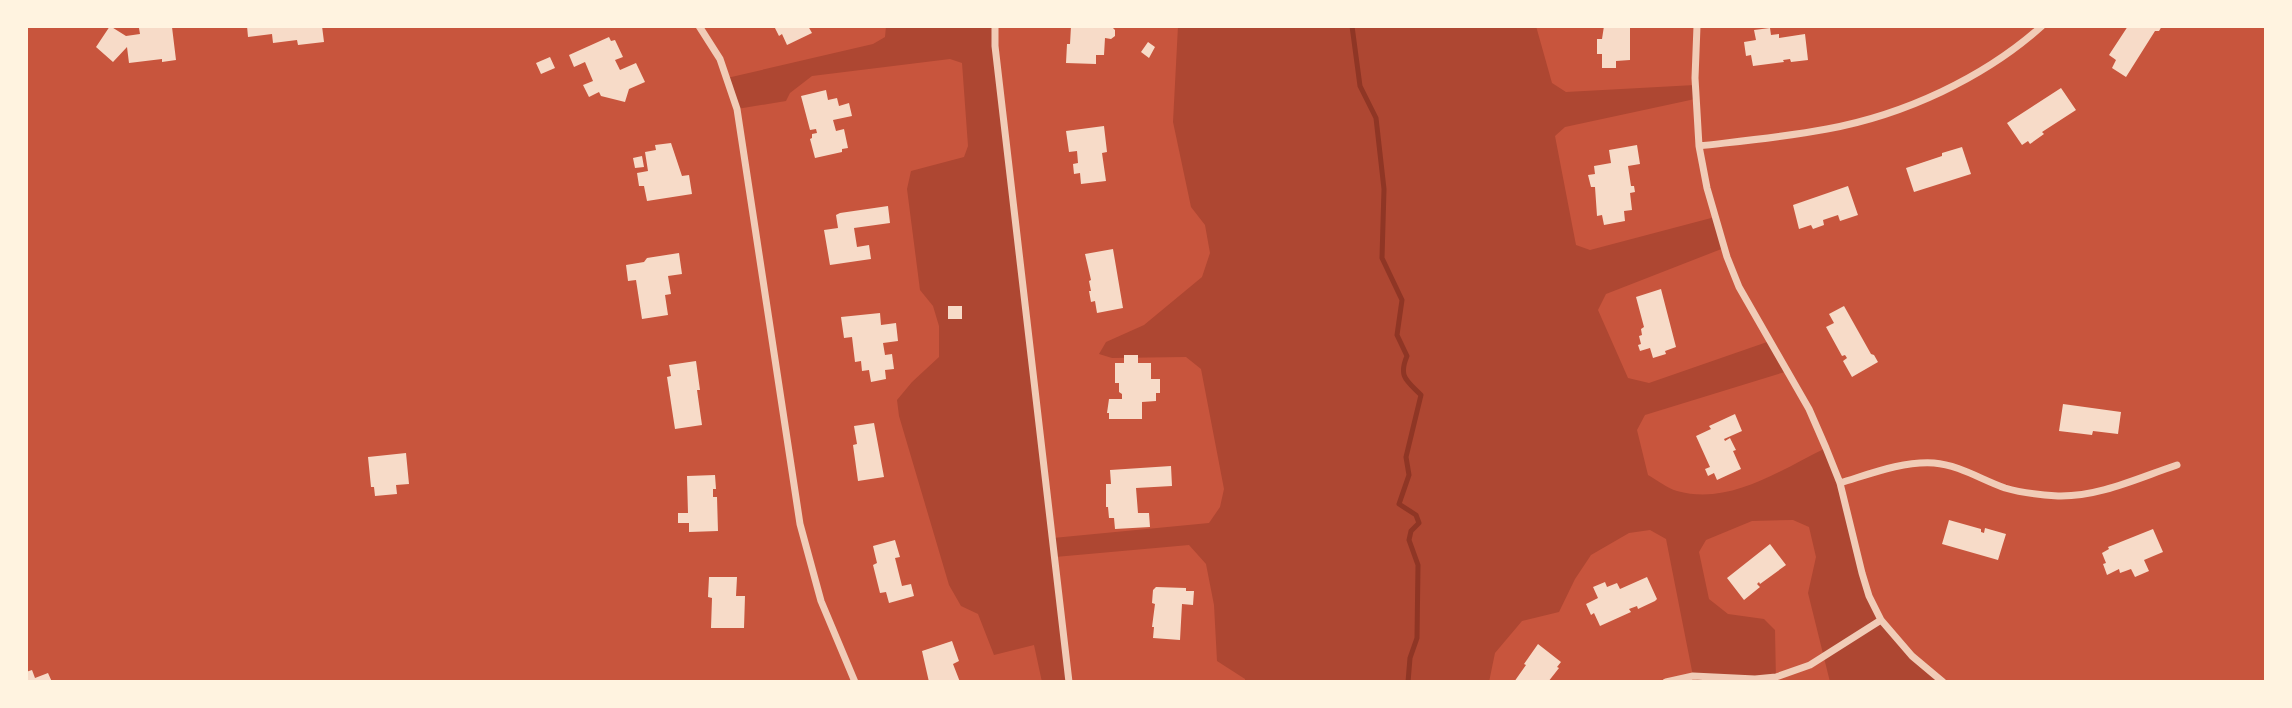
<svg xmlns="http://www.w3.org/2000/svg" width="2292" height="708" viewBox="0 0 2292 708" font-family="'DM Sans',sans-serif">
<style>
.green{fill:#ae4732}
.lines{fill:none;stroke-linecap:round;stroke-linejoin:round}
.stream{stroke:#8f3625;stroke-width:5}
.building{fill:#f7dbc8}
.minor{stroke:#f1ccb7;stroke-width:7}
</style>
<rect width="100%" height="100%" fill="#c8553d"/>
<path class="green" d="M886,26H995L1053,538L1209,523L1220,507L1224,489L1201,369L1186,357L1112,358L1099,354L1106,342L1144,325L1202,277L1210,253L1205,225L1191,207L1173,122L1178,26H1536L1552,83L1566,92L1695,85V99L1565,127L1555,136L1576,245L1590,250L1715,217L1724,248L1606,294L1598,310L1628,378L1649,383L1770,341L1788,371L1645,415L1637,430L1648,475C1657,480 1667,488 1677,491C1730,506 1780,470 1826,448L1869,596L1895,637L1943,682H1830L1808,593L1816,557L1809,527L1793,520L1752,521L1706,540L1699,552L1709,599L1728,614L1764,619L1775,630L1776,682H1699L1693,676L1666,539L1650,530L1629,533L1591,555L1575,579L1559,612L1522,621L1495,653L1489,682H1245V679L1217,661L1214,605L1206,564L1189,545L1055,557L1069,682H1042L1034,645L994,655L978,614L961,606L949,585L899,416L897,400L912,382L939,357V326L933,306L920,290L907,189L911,171L964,157L968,146L962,63L950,59L812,76L790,93L786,101L737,109L727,78L873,44L885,37Z"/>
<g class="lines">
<path class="stream" d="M1352,26L1360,86L1376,118L1384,189L1382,258L1402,300L1397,335L1407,356C1398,377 1407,381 1421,395L1406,457L1409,475L1399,504L1416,515L1419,523L1411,531L1409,540L1418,565L1417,638L1410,658L1408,682"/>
</g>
<path class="building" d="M110,26L126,36L140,34L139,28L172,27L176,60L162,62V59L129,63L127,47L113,62L96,47Z
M247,26H322L324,42L298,45L297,40L273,43L272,34L248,37Z
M774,26H808L812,33L787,45L782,34L779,36Z
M1071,26L1112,27L1115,30V36L1111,39L1105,38L1104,55H1096V64L1066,63L1067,44H1070Z
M1604,26H1630V60L1616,61V68H1602V54H1597V39H1602Z
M2128,26H2162L2159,31H2155L2126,77L2112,68L2116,60L2109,55Z
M1770,28L1771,35L1779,34V38L1805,34L1808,60L1791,62L1790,59L1783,60L1784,62L1753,66L1751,55L1746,56L1744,42L1756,40L1754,30Z
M609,37L611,41L615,40L623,57L615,60L620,70L636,63L645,82L629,89L625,102L601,96L599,92L589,97L583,85L593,81L585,62L574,67L569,55Z
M1148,42L1155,47L1149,58L1141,52Z
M550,57L555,68L541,74L536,63Z
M2061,88L2076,110L2042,132L2044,134L2030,144L2028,141L2022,145L2007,123Z
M826,90L828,100L837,98L839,106L849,103L852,116L833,120L836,131L844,129L848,148L842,149V152L815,158L810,139L812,138V134L817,133L816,129L810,130L801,96Z
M1104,126L1107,152L1102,153L1106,181L1081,184L1080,173L1074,174L1073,164L1078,163L1077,151L1069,152L1066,131Z
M671,143L682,176L689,175L692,194L647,201L644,186H639L637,173L648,171L645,152L656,150L655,145Z
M1637,145L1640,164L1628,166L1631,186H1634L1635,192L1630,193L1632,210L1624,211L1625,221L1604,225L1602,215L1597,216L1595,187H1591L1588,175L1595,174L1594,166L1611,163L1609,150Z
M1962,147L1971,174L1914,192L1906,168L1942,156V153Z
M642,156L644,167L635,168L633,158Z
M1848,186L1858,215L1840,221L1838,215L1823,220L1824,225L1813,229L1811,225L1799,229L1793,205Z
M888,206L890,223L854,228L857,247L869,245L871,259L830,265L824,230L838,228L836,215L840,213Z
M1113,249L1123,308L1097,313L1095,301L1091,302L1089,291H1091L1089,281L1091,280L1085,254Z
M679,253L682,274L668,276L671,294L665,295L668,315L642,319L636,280L628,281L626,265L644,262L647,258Z
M1661,289L1676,347L1665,351L1666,354L1653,358L1650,348L1640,351L1638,345L1641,344L1639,336L1642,335L1641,329L1644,327L1636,297Z
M948,306H962V319H948Z
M1844,306L1871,354L1874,355L1878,362L1852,377L1843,361L1847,358L1845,355L1842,356L1826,327L1834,323L1829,314Z
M880,313L881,325L896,323L898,341L883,343L885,355L892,354L894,369L885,370L886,379L871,382L869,370L862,371L861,361L855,362L852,337L844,338L841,317Z
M1124,355H1138V363H1151V379H1160V393H1156V401L1142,402V419H1109V413H1107L1109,399H1122V394L1119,392V383H1115V363H1124Z
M696,361L700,390H697L702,425L675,429L667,377L671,376L669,365Z
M2063,404L2121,412L2118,434L2093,431L2092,435L2059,431Z
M1735,414L1742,431L1724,439L1725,441L1730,438L1736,450L1733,451L1741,469L1717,480L1714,473L1708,476L1705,469L1710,467L1696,436L1711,429L1709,426Z
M874,423L884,477L858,481L853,445L857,444L854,426Z
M406,453L409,484L396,485L397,494L375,496L374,487H371L368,457Z
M1171,466L1172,486L1136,488L1138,513H1149L1150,527L1115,529L1114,518H1109L1108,507H1106V484H1111L1110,470Z
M715,475L716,489H713V497H717L718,531L689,532V523H678V513H688L687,476Z
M1949,520L1981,529V532L1984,533L1985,528L2006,534L1998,560L1942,544Z
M2153,529L2163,552L2144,560L2149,571L2135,577L2131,569L2120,573L2119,569L2107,575L2103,564L2106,563L2102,553L2109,549L2108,547Z
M895,540L900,557L895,558L902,586L911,584L914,596L889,603L886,592L880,593L873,565L877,563L873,546Z
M1770,544L1786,565L1760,584L1759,582L1757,584L1760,587L1744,600L1727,578Z
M709,577H737L736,596H745L744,628H711L712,598L708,597Z
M1647,577L1657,599L1655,601L1638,609L1637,606L1629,609L1631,612L1600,626L1594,613L1591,615L1586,604L1598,598L1593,587L1605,582L1607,587L1617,583L1620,589Z
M1156,587L1186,588V591H1194L1193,605L1182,604L1180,640L1153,638L1154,627H1152L1155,604L1152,603L1153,590Z
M952,641L959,661L953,664L960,682H929L922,651Z
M1538,644L1561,662L1557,667L1559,668L1548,682H1514L1526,665L1524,664Z
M32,670L35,678L48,673L52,682H26V672Z"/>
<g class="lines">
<path class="minor" d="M699,26L720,59L737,109L800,524L821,601L855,682
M995,26V46L1069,682
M1697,26L1695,78L1699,146L1707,188L1727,257L1739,287L1809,409L1826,448L1840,483L1862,573L1869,596L1881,620L1912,656L1943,682
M1699,146C1742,141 1785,137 1827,129C1904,115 1984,78 2042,26
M1840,483C1870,474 1902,461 1934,463C1959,465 1982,480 2005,488C2022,493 2040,495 2058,496C2099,497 2138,478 2177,465
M1666,682L1693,676L1755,679L1776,677L1810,665L1881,620"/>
</g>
<rect width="2292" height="708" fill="none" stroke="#fff3e0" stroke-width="56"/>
</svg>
